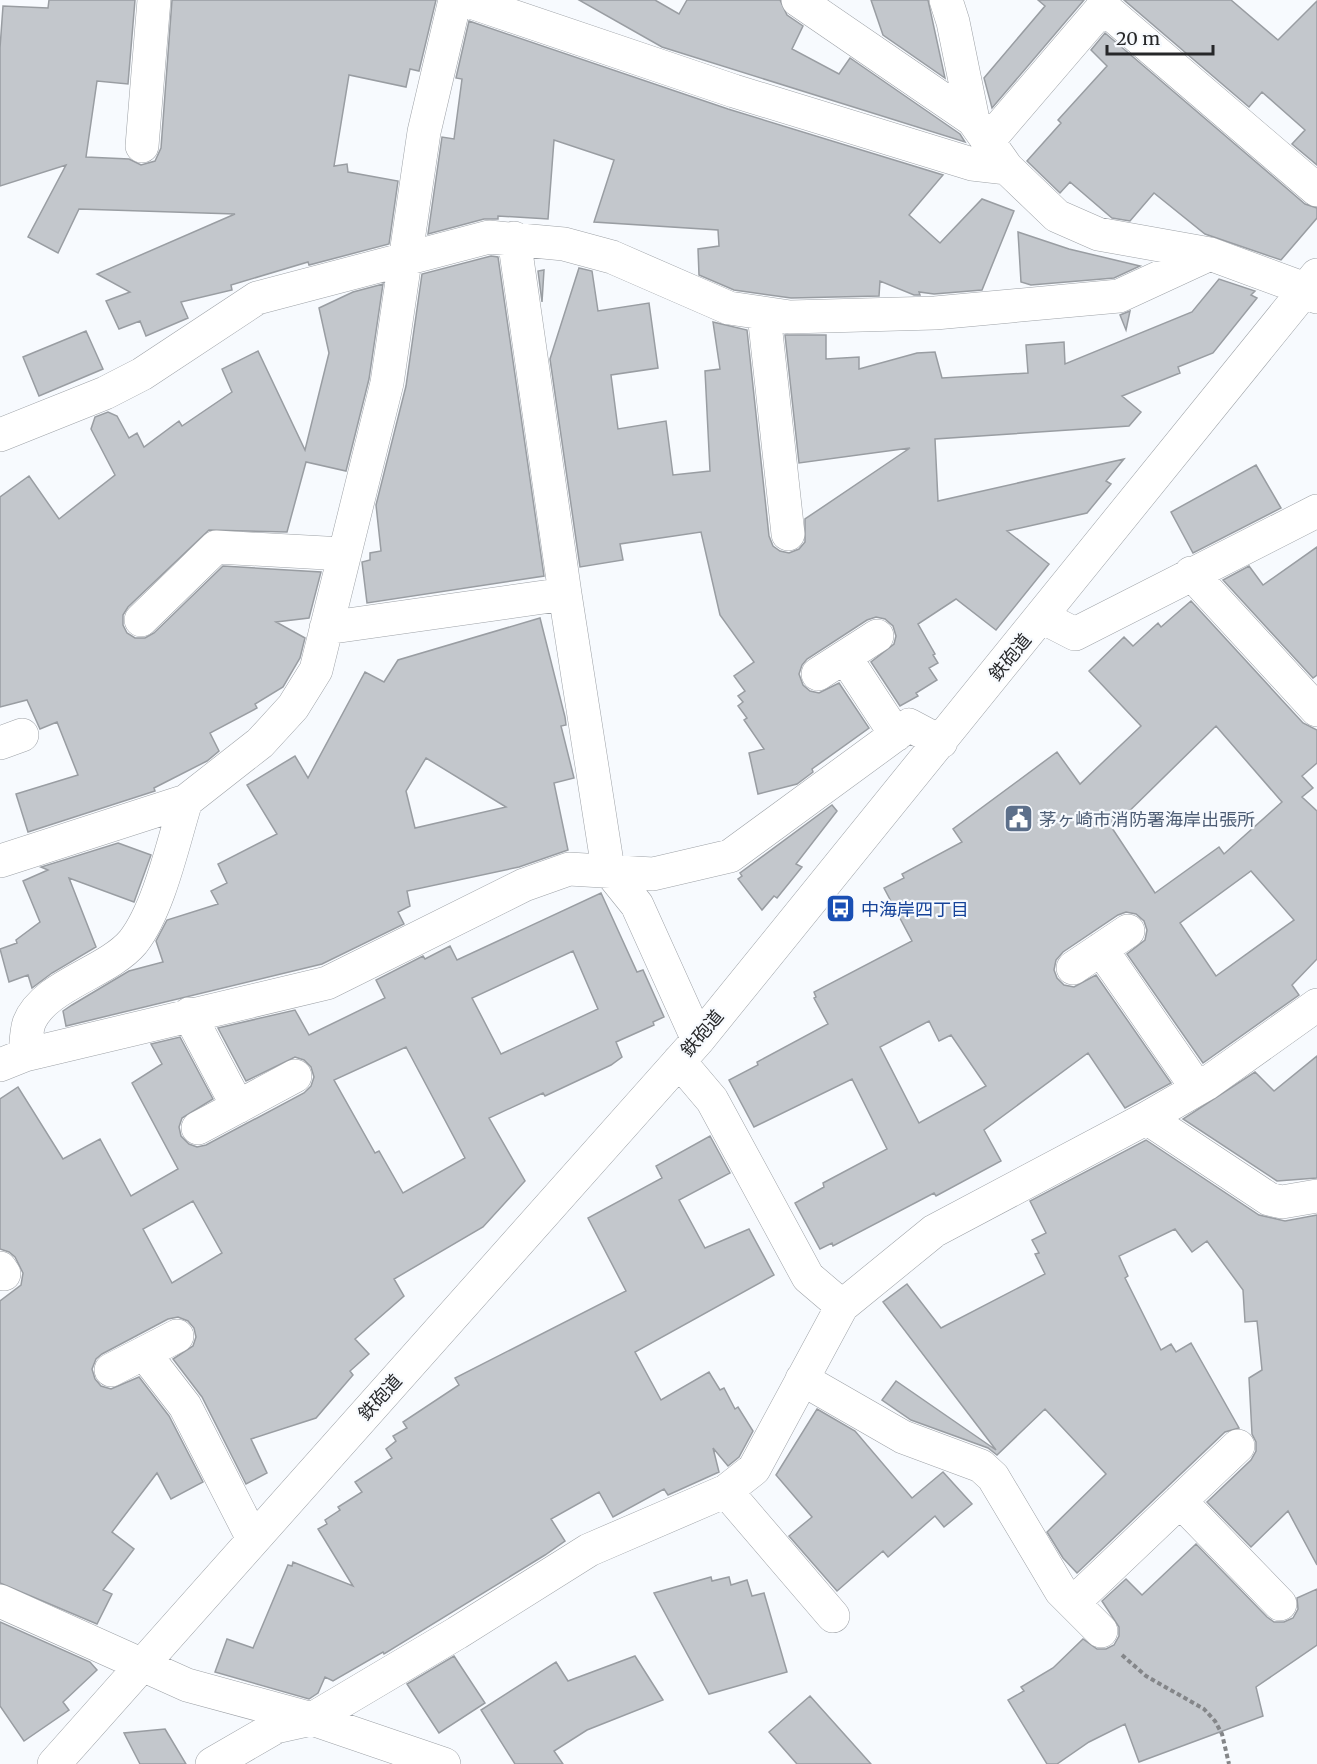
<svg xmlns="http://www.w3.org/2000/svg" width="1317" height="1764" viewBox="0 0 1317 1764" font-family="Merriweather,'Noto Sans JP',serif">
<style>
.building{fill:#c3c7cc;stroke:#999da2;stroke-width:1.5;fill-rule:evenodd}
.lines{fill:none;stroke-linecap:round;stroke-linejoin:round}
.minor-casing{stroke:#9ea2a7;stroke-width:34}
.path{stroke:#848689;stroke-width:4;stroke-dasharray:4.5 3;stroke-linecap:butt}
.minor{stroke:#fff;stroke-width:33}
.labels{text-anchor:middle;dominant-baseline:central;stroke-width:4.5;stroke-linejoin:round;paint-order:stroke}
.street-label{font-size:18px;fill:#262729;stroke:#f7fafe}
.service-label{font-size:18px;fill:#4e5e75;stroke:#f7fafe;text-anchor:start}
.transit-label{font-size:18px;fill:#164399;stroke:#f7fafe;text-anchor:start}
</style>
<rect width="100%" height="100%" fill="#f7fafe"/>
<path class="building" d="M49,0H135L128,84L97,81L86,157L129,159L141,165L155,161L161,148L172,0H436L419,71L410,69L406,87L349,75L334,166L347,164L348,172L398,181L389,244L309,265L308,262L231,285L232,290L181,302L188,318L146,336L140,321L119,329L106,301L130,292L97,274L235,214L79,209L58,253L28,237L66,165L0,186V48L3,6L48,8Z
M579,0H655L679,14L687,0H780L787,15L803,26L792,49L839,74L850,58L960,134L965,142L662,47Z
M871,0H928L945,78L883,35Z
M1038,0H1084L992,108L984,78L1045,6Z
M1124,0H1231L1278,40L1317,1V165L1292,144L1305,130L1262,92L1249,107Z
M469,21L728,109L943,175L909,215L940,243L982,199L1014,211L982,290L934,294L919,292L920,295H914L880,281L879,296L791,298L734,290L699,275L698,249L719,246L718,230L594,222L614,160L554,140L548,219L498,216V219H484L428,234L442,137L454,139L462,79L456,78Z
M1105,33L1305,204L1317,208V218L1281,260L1205,234L1154,193L1130,221L1112,218L1070,182L1060,193L1027,161L1061,123L1058,120L1107,66L1091,50Z
M1018,232L1069,249L1140,266L1114,278L1031,285L1021,282Z
M491,256L498,257L544,576L367,603L362,562L370,560V553L381,551L376,505L406,386L422,274Z
M579,268L592,271L598,311L649,303L658,368L611,375L618,429L666,421L673,475L710,471L705,371L720,369L713,322L747,330L769,536L773,546L780,551L789,553L799,549L805,542V519L910,448L799,463L785,335H826V359L859,357V369L917,353L935,352L942,378L1028,373L1026,345L1064,342L1065,364L1192,312L1219,279L1255,291L1251,295L1257,298L1213,353L1178,367L1180,373L1122,396L1141,412L1129,426L935,439L938,501L1124,459L1106,481L1111,484L1087,513L1007,531L1049,564L996,630L956,599L918,624L935,654L933,655L938,663L929,668L937,680L916,693L918,696L900,706L871,662L894,644L896,636L893,626L885,619L876,617L867,620L807,659L802,665L799,674L803,685L810,691L819,693L839,683L869,728L812,769L813,772L797,784L758,794L749,753L764,749L744,720L747,718L738,706L743,702L738,696L745,691L734,676L754,662L720,615L701,532L620,544L623,560L580,567L550,359Z
M544,270L542,302L538,271Z
M383,284L369,379L346,471L306,462L287,532L209,530L128,607L123,615V625L127,633L135,638H145L154,633L223,566L321,572L309,618L276,622L305,638L300,658L283,687L255,704L257,708L210,733L219,751L207,761L154,788L155,791L28,832L16,794L78,775L57,722L40,729L27,700L0,707V497L29,476L59,519L115,475L91,429L95,417L108,412L117,416L129,438L137,433L144,447L179,421L182,426L232,392L222,369L258,351L305,450L329,353L319,308L353,292Z
M1130,311L1126,330L1120,315Z
M86,331L103,369L39,396L23,357Z
M1256,465L1281,508L1193,553L1171,512Z
M1317,547V675L1313,678L1223,580L1249,566L1263,585Z
M1191,601L1303,723L1317,730V763L1302,776L1313,788L1302,797L1317,811V959L1292,985L1299,995L1203,1063L1127,954L1145,940L1147,930L1144,921L1136,914L1126,912L1118,915L1063,952L1056,960L1054,970L1057,978L1064,985L1074,987L1096,975L1171,1083L1125,1108L1088,1053L984,1130L1001,1161L936,1196L934,1193L833,1246L832,1243L820,1249L795,1203L824,1187L823,1183L887,1149L852,1079L754,1127L729,1080L758,1065L757,1062L828,1024L814,998L816,997L814,992L912,941L884,888L904,878L902,874L962,842L953,829L1057,752L1080,784L1141,726L1089,671L1124,637L1133,646L1158,623L1161,627ZM1216,726L1282,802L1224,854L1219,847L1155,893L1112,828ZM1251,871L1294,920L1216,976L1180,923ZM929,1021L939,1041L951,1035L986,1086L919,1123L880,1047Z
M540,618L565,717L566,725L561,726L574,778L554,783L568,850L519,867L407,891L410,906L398,912L404,924L322,964L66,1026L63,1011L72,1005L129,971L163,962L156,941L167,920L218,904L211,891L227,883L218,864L277,834L247,785L295,756L308,778L365,672L384,682L398,660ZM426,758L506,807L415,828L406,791Z
M832,805L837,811L796,864L802,867L777,898L774,896L762,910L738,879L742,876L740,873Z
M118,843L151,855L134,902L69,878L96,947L52,973L32,988L28,975L9,982L0,949L17,943L16,940L40,922L23,881L48,870L41,867Z
M601,893L637,972L643,970L664,1017L653,1022L654,1025L616,1042L622,1057L611,1065L545,1096L543,1093L489,1118L525,1181L483,1227L394,1279L404,1296L355,1339L369,1354L350,1371L353,1375L316,1418L251,1439L267,1473L246,1484L202,1397L173,1359L193,1346L196,1337L194,1328L188,1321L178,1317L168,1319L102,1354L96,1359L92,1369L95,1379L101,1386L111,1389L139,1377L169,1416L203,1482L171,1499L157,1473L112,1532L134,1549L103,1590L112,1594L97,1624L0,1583V1301L21,1285L23,1273L15,1257L9,1252L0,1249V1099L18,1087L63,1159L100,1139L131,1196L178,1169L132,1083L162,1064L151,1044L180,1037L213,1099L182,1118L179,1127L181,1136L189,1144L197,1147L206,1145L304,1093L311,1086L314,1077L311,1067L304,1060L295,1057L246,1081L218,1028L295,1010L309,1035L385,998L376,980L423,956L425,959L450,946L457,960ZM573,951L598,1009L501,1054L472,998ZM406,1047L465,1158L403,1193L379,1151L375,1153L334,1080ZM193,1201L222,1253L172,1283L143,1229Z
M1317,1056V1178L1277,1181L1183,1119L1255,1072L1274,1091Z
M710,1136L730,1173L679,1200L705,1248L749,1229L774,1275L635,1352L661,1400L709,1372L720,1390L724,1388L735,1409L738,1407L753,1431L739,1457L728,1466L713,1448L719,1472L668,1495L664,1489L613,1517L599,1492L551,1519L565,1541L545,1555L384,1654L383,1652L333,1681L325,1677L318,1693L309,1699L215,1672L227,1639L253,1648L288,1565L292,1566L293,1562L353,1586L318,1529L327,1524L325,1520L340,1510L338,1507L362,1492L355,1482L392,1458L386,1449L396,1441L393,1436L407,1428L403,1422L459,1385L455,1378L626,1291L588,1218L662,1178L656,1166Z
M1146,1140L1259,1215L1285,1221L1317,1215V1565L1288,1511L1251,1547L1207,1502L1251,1460L1256,1451V1442L1252,1434L1249,1378L1262,1370L1257,1321L1245,1322L1243,1290L1207,1241L1192,1252L1175,1229L1119,1256L1128,1276L1125,1278L1161,1350L1171,1344L1176,1352L1191,1343L1239,1428L1225,1432L1077,1573L1063,1558L1047,1532L1106,1474L1045,1409L997,1455L988,1448L911,1420L882,1400L896,1381L996,1450L883,1302L907,1284L941,1328L1045,1274L1035,1254L1039,1253L1032,1240L1046,1233L1030,1201Z
M817,1409L855,1431L912,1498L943,1472L972,1504L944,1527L935,1516L888,1557L883,1551L837,1591L789,1536L812,1517L776,1475Z
M1196,1544L1267,1617L1274,1622H1284L1293,1618L1298,1609L1297,1598L1317,1589V1645L1256,1687L1263,1716L1139,1762L1125,1724L1089,1742L1057,1764H1047L1008,1700L1024,1691L1021,1687L1053,1668L1083,1639L1097,1649H1106L1114,1645L1119,1636V1627L1102,1601L1126,1579L1142,1595Z
M711,1577L712,1581L729,1577L731,1585L747,1580L752,1596L764,1593L787,1672L709,1694L654,1593Z
M0,1622L90,1662L97,1670L63,1702L69,1710L24,1741L0,1706Z
M454,1656L485,1703L439,1733L407,1684Z
M635,1656L663,1700L587,1730L554,1751L563,1764H515L481,1710L556,1662L568,1681Z
M810,1696L871,1764H797L769,1732Z
M165,1729L186,1764H140L124,1733Z"/>
<g class="lines">
<defs>
<path id="minor" d="M465,0L734,91L972,164L1007,168
M798,0L973,120L1007,168L1057,216L1098,234L1210,254L1305,289L1317,297
M946,0L953,22L973,120
M989,140L1103,7L1317,190
M142,146L154,0
M514,238L565,594L608,869L637,905L698,1040
M764,314L788,534
M0,435L105,393L142,374L257,298L489,237L564,244L612,257L729,308L790,317L935,313L1119,296L1210,254
M1191,573L1317,710
M1042,617L1075,634L1317,511
M141,620L216,547L344,554
M326,628L565,594
M845,657L896,735
M818,674L877,636
M0,743L22,735
M0,861L186,801L260,743L293,707L316,670L387,383L424,132L455,0
M1101,949L1197,1088
M1073,968L1128,931
M189,1014L238,1107
M25,1055C26,1045 26,1032 29,1023C44,985 107,973 133,942C159,909 173,843 186,801
M679,1061L712,1100L808,1277L842,1306
M0,1065L25,1055L327,983L524,885L569,869L653,874L730,856L909,725L941,742
M1147,1118L1269,1199L1282,1202L1317,1196
M198,1128L295,1076
M0,1268L4,1274
M144,1353L185,1406L253,1539
M111,1370L177,1336
M802,1379L903,1437L981,1466L993,1477L1061,1591L1101,1631
M726,1491L833,1616
M1180,1501L1280,1604
M0,1601L187,1685L312,1719L444,1764
M1073,1603L1238,1446
M54,1764L698,1040L1317,275
M212,1764L276,1727L312,1719L457,1633L589,1550L726,1491L754,1469L842,1306L934,1231L1147,1118L1206,1084L1317,1005"/>
</defs>
<use href="#minor" class="minor-casing"/>
<path class="path" d="M1122,1655L1146,1676L1204,1709L1215,1721L1222,1734L1229,1764"/>
<use href="#minor" class="minor"/>
</g>
<defs>
<symbol id="civic-square" viewBox="-11 -11 22 22"><rect x="-9" y="-9" width="18" height="18" rx="4" fill="#5c6f8a" stroke="#f7fafe"/><path d="M-.6-6.5H3V-4.5H.6V-3L4-1V1h2V6H-6V1h2V-1L-.6-3ZM-1.2 2.5V6h2.4V2.5Z" fill="#fff"/></symbol>
<symbol id="bus-square" viewBox="-11 -11 22 22"><rect x="-9" y="-9" width="18" height="18" rx="4" fill="#1a4fb4" stroke="#f7fafe"/><path d="M-5-6H5V4H4V6H2V4H-2V6H-4V4H-5ZM-3.5-4V0h7V-4ZM-3.5 1.2v1.5H-2V1.2ZM2 1.2v1.5H3.5V1.2Z" fill="#fff"/></symbol>
</defs>
<g fill-rule="evenodd">
<use href="#civic-square" x="1002" y="802" width="33" height="33"/>
<use href="#bus-square" x="824" y="892" width="33" height="33"/>
</g>
<g class="labels">
<g class="street-label">
<text transform="translate(1010 657) rotate(-51)">鉄砲道</text>
<text transform="translate(702 1033) rotate(-50)">鉄砲道</text>
<text transform="translate(380 1397) rotate(-48)">鉄砲道</text>
</g>
<g class="service-label">
<text x="1039" y="819">茅ヶ崎市消防署海岸出張所</text>
</g>
<g class="transit-label">
<text x="861" y="909">中海岸四丁目</text>
</g>
</g>
<path d="M1107 45v9h106v-9" fill="none" stroke="#262729" stroke-width="3"/>
<text x="1116" y="45" font-size="18" fill="#262729" stroke="#f7fafe" stroke-width="4.5" paint-order="stroke">20 m</text>
</svg>
